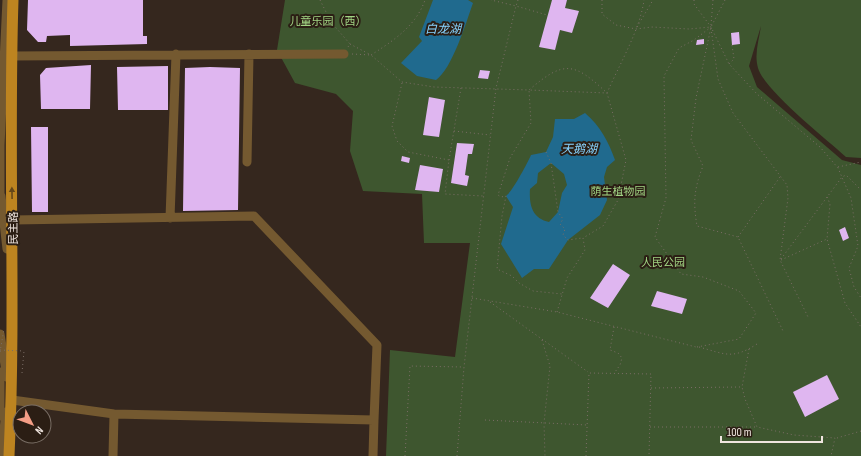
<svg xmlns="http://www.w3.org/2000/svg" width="861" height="456" viewBox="0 0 861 456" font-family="'Sofia Sans Condensed','Noto Sans SC',sans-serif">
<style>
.green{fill:#3e562f}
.water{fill:#206a8e;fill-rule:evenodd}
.building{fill:#dfb6f0}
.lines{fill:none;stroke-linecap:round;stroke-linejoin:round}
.path{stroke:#7b6e66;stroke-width:1;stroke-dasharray:1 3;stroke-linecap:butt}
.minor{stroke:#745930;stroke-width:9}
.major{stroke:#bd8420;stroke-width:11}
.path-bridge{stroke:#7b6e66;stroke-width:1;stroke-dasharray:1 3;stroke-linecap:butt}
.oneway{fill:#654719}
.labels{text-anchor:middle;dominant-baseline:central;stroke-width:4;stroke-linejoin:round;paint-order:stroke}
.park-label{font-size:11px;fill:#a2d584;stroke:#2b1e14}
.street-label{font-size:11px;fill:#efe5df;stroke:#2b1e14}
.water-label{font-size:12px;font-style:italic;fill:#88d4ff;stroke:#2b1e14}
</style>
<rect width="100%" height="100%" fill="#35271e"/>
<path class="green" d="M285,0H861V158L846,157C826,139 764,90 758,68C754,54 759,40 761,26L749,66L757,87L842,160L861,165V456H386L390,350L455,357L470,243H424L422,194L363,191L350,151L353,111L336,94L295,83L277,50Z"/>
<path class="water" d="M433,0H468L473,3C466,23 452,69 436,80L417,76L401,63L422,41L419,37Z
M585,113C601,127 608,141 615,160L607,167L604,177L607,200L600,215L568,240L549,269H534L522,278L501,244L513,207L506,196C512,192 527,164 531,155L546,152L553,137L555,119H574ZM551,163L564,174L567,185L562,193L558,212L549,222C532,218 529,205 530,189L537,183L538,173Z"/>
<path class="building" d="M28,0H143V36H147V44L70,46V35L47,36L46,42H38L27,30Z
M552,0H567L565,8L579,11L572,33L560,30L555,50L539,47Z
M739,32L740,44L732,45L731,33Z
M704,39V44L696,45L697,40Z
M91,65L90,109H41L40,75L46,68Z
M168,66V110H118L117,67Z
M210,67L240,68L238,210L183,211L185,68Z
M480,70L490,71L488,79L478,78Z
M429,97L445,100L439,137L423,135Z
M31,127H48V212H32Z
M457,143L474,144L472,154H468L465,175L469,176L467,186L451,183Z
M402,156L410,158L409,163L401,161Z
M420,165L443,169L439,192L415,190Z
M845,227L849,238L843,241L839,230Z
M613,264L630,275L608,308L590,298Z
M657,291L687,299L682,314L651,306Z
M827,375L839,399L805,417L793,392Z"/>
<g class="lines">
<path class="path" d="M320,0L331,22L350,44L348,47
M518,0L516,6L547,15
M602,0V14L616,25L636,29L652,27L689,29L711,27
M694,0V4L711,27L729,64L757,94L820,147L838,168L851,198L858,246L849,268L854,287L861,298
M725,0L711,27L696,98L691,140L703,166C694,189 693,202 697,226L738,237L783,331
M711,25L713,0
M637,27L653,0
M711,28L718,79L733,113L787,185L788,198L780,260L809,319
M350,44L371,55C393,41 416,26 425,0
M352,54L371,55L402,82L434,87L529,90C564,60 574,62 607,93C619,65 640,30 644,0
M729,64L734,59L732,45
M402,83L392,126L397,141L408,152L449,160L445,194L483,196
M454,131L490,135
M546,152L551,163L558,212L563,219L560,224L565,229L563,235L568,240L582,238
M449,160L461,88
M838,167L861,162
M827,197L830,204L827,239L845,303L861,327
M738,237L780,177
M781,259L842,177L846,175L861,190
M781,260L827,239
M472,298L557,312L696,347
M490,302L588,372
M557,312L567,278L585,250L583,238L603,226L618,200L626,160L607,93L529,90L531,123L510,158L498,195L501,197L506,196L502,216L497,269L512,276L519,283L533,291L562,294
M614,327L610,350L618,353L622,358L620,365L615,372
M542,340L550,366L544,423L545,456
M697,347L739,339L756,313L739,291L703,277L681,274L655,237L666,198L664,76L679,48L694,40L711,27
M699,347C725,354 732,360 757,344
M749,349L742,387L745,399L757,427L794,435L835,438L831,456
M22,373L24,351
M651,388L741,387
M485,420L587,425
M650,427H757
M837,438L861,431
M405,456L410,366L463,367
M457,456L464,367L496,88L516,6L491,0
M586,456L589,373L651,374L649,456"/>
<path class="minor" d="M11,56L344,54
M247,162L249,54
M1,196L7,249
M0,201V145L7,0
M170,218L176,54
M0,334L7,377
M0,372V416
M12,400L114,414L374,420L377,345L254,216L13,220
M1,456L6,412
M113,456L114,414
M373,456L374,420"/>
<path class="major" d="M9,456C16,304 8,152 13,0"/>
<path class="path-bridge" d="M0,350L24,351
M0,352L4,329"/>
</g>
<defs><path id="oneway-solid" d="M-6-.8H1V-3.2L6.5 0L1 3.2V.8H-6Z"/></defs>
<use class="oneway" href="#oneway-solid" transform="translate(12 193) rotate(-91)"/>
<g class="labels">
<g class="park-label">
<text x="328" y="21">儿童乐园（西）</text>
<text x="618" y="191">荫生植物园</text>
<text x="663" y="262">人民公园</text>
</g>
<g class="street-label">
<text transform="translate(13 228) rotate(-90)">民主路</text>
</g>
<g class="water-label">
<text x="443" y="29">白龙湖</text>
<text x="579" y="149">天鹅湖</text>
</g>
</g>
<g transform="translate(32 424) rotate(132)"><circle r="19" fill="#2b1e14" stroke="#796e65"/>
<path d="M0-3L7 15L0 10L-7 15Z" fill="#f49e86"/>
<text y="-6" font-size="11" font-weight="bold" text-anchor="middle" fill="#efe5df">N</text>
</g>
<path d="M721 436v6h101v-6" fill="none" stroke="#efe5df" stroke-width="2"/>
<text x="727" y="436" font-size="12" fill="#efe5df" stroke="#2b1e14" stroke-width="3" paint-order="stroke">100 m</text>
</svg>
